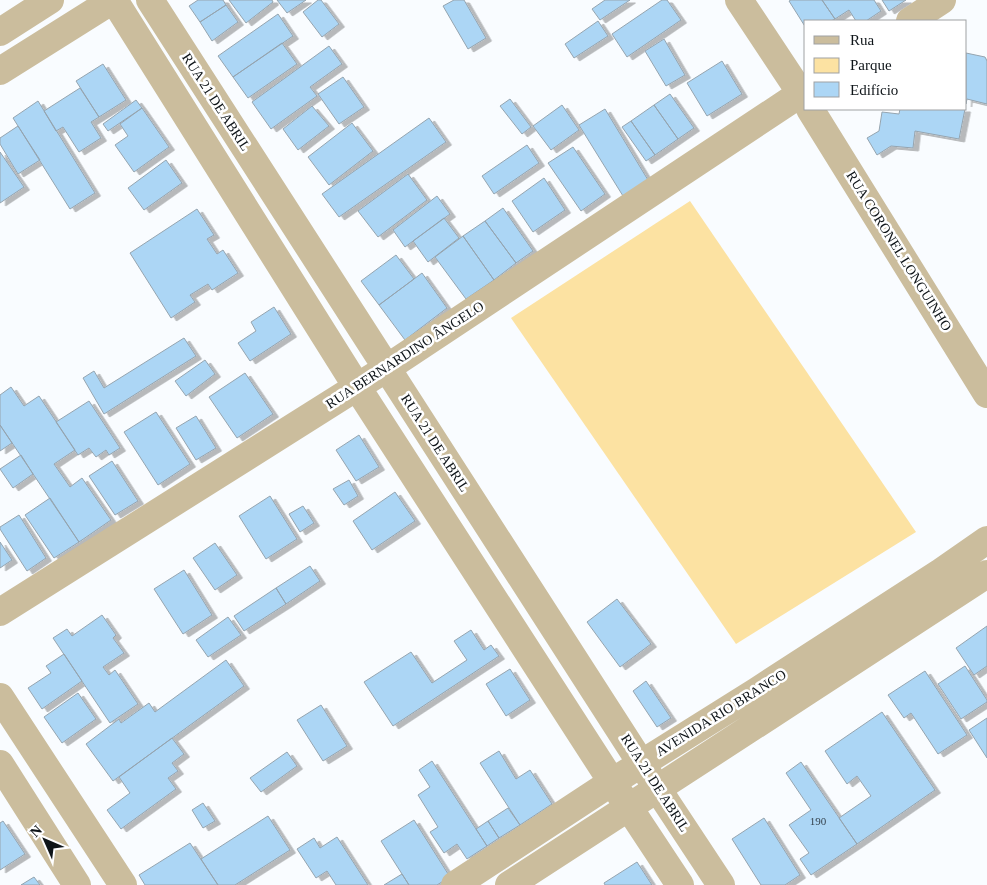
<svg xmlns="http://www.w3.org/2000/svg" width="987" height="885" viewBox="0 0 987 885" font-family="Georgia,serif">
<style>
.green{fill:#fce2a2}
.building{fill:#acd6f5;stroke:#95a4af;filter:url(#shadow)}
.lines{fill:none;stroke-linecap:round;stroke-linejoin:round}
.minor{stroke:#cbbd9d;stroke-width:28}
.labels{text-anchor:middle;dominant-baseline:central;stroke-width:5;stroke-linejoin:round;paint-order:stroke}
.number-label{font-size:11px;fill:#36444f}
.street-label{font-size:14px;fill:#0e1418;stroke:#fff}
</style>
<defs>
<filter id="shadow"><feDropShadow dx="5.5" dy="3" stdDeviation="0" flood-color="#0004"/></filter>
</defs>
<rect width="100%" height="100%" fill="#f9fcff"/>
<path class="green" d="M690,201L916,532L736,644L511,318Z"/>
<path class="building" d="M198,0H223L226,5L200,22L189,6Z
M229,0H272L273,2L246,23Z
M277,0H306L287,13Z
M318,0H321L339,24L322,37L303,12Z
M454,0H464L486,38L468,49L443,6Z
M605,0H630L600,20L592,9Z
M662,0H667L681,20L627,57L612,34Z
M791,0H822L835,19L831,21H806V28L789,1Z
M822,0H874L881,11L866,21H856L849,10L835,19Z
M882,0H906L889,11Z
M226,5L238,22L212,41L200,22Z
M278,14L293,36L233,77L218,56Z
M598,21L608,36L574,58L565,44Z
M664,39L685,75L666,86L645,51Z
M282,43L297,64L248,98L233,77Z
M329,46L342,64L310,87L317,96L271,129L252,102Z
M966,53L985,57L987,61V104L967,99L966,104Z
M722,61L742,94L707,116L687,83Z
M103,64L126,100L99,117L76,81Z
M343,77L364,107L339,124L318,94Z
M80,88L99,117L91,122L101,138L79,152L63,127L56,131L44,111Z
M670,94L694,128L678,139L654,105Z
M510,99L531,127L522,134L500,106Z
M136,100L142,108L108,131L103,124Z
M38,101L95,193L70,209L13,118Z
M562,105L579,130L551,150L533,126Z
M654,105L678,139L655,155L631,121Z
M312,106L329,126L298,150L283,129Z
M142,108L169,147L134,172L115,145L128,136L120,124Z
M605,109L648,180L623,196L579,125Z
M900,109H965L959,139L915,131L913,148L891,146L877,155L867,138L879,131L882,112L899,114Z
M429,118L446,142L339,217L322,194Z
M631,121L655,155L646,161L622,127Z
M352,123L373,151L329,185L308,157Z
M18,126L40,160L18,174L0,144V138Z
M527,145L539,163L494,194L482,176Z
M573,147L605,194L581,211L548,163Z
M0,152L24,187L0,203Z
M166,160L182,183L144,210L128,188Z
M408,174L427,200L378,237L358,211Z
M544,178L565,210L533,232L512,201Z
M437,196L450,214L405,247L393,230Z
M503,208L533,251L516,263L485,221Z
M197,209L214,235L207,239L217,254L223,250L238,273L212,290L208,284L190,295L195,302L171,318L130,253Z
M444,218L459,238L428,262L413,241Z
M485,221L516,263L494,280L463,236Z
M463,236L494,280L466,299L435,257Z
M396,255L414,279L379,305L361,281Z
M422,273L447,308L405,340L379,305Z
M274,307L291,334L250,361L238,343L256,331L251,322Z
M184,338L196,356L104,414L83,378L94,371L104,388Z
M205,360L215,374L186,396L175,381Z
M245,373L273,414L237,438L209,397Z
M11,387L24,406L39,396L75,450L54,464L70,487L82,478L111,520L79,542L0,425V395Z
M89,401L120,448L109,455L106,450L96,457L89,448L78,455L56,422Z
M156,412L190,464L158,485L124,432Z
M196,416L216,448L196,460L176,428Z
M0,425L12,443L0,451Z
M359,435L379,467L356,481L336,450Z
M21,455L33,474L13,488L0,469Z
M112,461L138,501L115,515L89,476Z
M349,480L358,496L344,505L333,489Z
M395,492L415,521L372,550L353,521Z
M270,496L297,539L266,559L239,516Z
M50,498L79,542L54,558L25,515Z
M303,506L314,523L300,532L289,514Z
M19,515L46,558L27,571L0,529V527Z
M0,542L12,560L0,568Z
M215,543L237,575L215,590L193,558Z
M310,566L320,581L286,604L276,588Z
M184,570L212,615L183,634L154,589Z
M276,588L286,604L244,631L234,616Z
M617,599L651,644L620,667L587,622Z
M102,615L116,635L113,638L124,653L103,667L109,675L115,670L138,704L110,723L53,638L67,629L72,636Z
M228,617L241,635L208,657L196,640Z
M987,626V666L974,675L956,648Z
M471,630L484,650L491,645L499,656L393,726L364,682L411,652L432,683L467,660L454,641Z
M64,654L82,681L42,709L28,688L51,673L46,666Z
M226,660L244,686L113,781L86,744L119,719L121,723L149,703L155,712Z
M965,666L987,700V702L961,719L938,684Z
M510,669L530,700L506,716L486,684Z
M925,671L967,735L938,754L911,713L904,718L888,695Z
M646,681L671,718L657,727L633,691Z
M78,693L96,719L62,743L44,717Z
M321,705L347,746L323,761L297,720Z
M882,712L935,790L857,844L839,818L871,796L857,776L847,784L825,751Z
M987,718V758L969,730Z
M172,738L184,754L172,763L178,771L168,778L176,789L121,829L107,810L130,793L119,777Z
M499,751L516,779L530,770L552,804L520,825L480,763Z
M287,752L297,766L261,792L250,778Z
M432,761L487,846L467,859L457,844L444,853L430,832L438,827L418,795L430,787L419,770Z
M801,762L857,844L811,875L800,859L809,853L789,825L811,810L786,773Z
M203,803L215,821L203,828L192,810Z
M508,808L520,825L499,838L488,821Z
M268,816L290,850L235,885H218L201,859Z
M764,818L800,875L785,885H761L732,839Z
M414,820L450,877L437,885H409L381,841Z
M3,821L25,854L0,870V823Z
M488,821L499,838L487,846L476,829Z
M337,837L368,885H336L327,871L316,878L297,849L314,838L320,848Z
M190,843L218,885H145L139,875Z
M637,862L652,885H605L604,883Z
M402,874L409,885H384Z
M34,877L40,885H21Z"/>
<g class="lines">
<path class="minor" d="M114,0L357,387L612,782L680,885
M150,0L657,788L721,885
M739,0L806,101
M910,21L942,0
M0,32L50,0
M0,71L113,0
M810,109L987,394
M0,612L387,368L806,90
M0,697L123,885
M0,764L77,885
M455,885L612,782L757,691L941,572L987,540
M509,885C668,782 828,678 987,574"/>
</g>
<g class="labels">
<g class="number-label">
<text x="818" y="821">190</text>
</g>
<g class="street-label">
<text transform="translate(216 102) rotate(57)">RUA 21 DE ABRIL</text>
<text transform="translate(899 251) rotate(58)">RUA CORONEL LONGUINHO</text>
<text transform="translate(405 355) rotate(-33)">RUA BERNARDINO ÂNGELO</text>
<text transform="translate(435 443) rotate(57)">RUA 21 DE ABRIL</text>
<text transform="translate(721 713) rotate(-32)">AVENIDA RIO BRANCO</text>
<text transform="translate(655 783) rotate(57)">RUA 21 DE ABRIL</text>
</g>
</g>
<rect x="804" y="20" width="162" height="90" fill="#ffffff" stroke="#9fa1a3"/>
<rect x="814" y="36" width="25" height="8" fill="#cbbd9d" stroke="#9fa1a3"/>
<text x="850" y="45" font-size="15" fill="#0e1418">Rua</text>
<rect x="814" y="58" width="25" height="15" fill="#fce2a2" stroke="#9fa1a3"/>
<text x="850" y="70" font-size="15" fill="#0e1418">Parque</text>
<rect x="814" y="82" width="25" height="15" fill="#acd6f5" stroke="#9fa1a3"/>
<text x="850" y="95" font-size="15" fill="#0e1418">Edifício</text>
<g transform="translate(45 840) rotate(315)" stroke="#ffffff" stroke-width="4" paint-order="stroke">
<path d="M0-4L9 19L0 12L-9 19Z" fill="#0e1418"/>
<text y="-8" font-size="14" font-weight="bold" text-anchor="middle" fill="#0e1418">N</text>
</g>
</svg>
